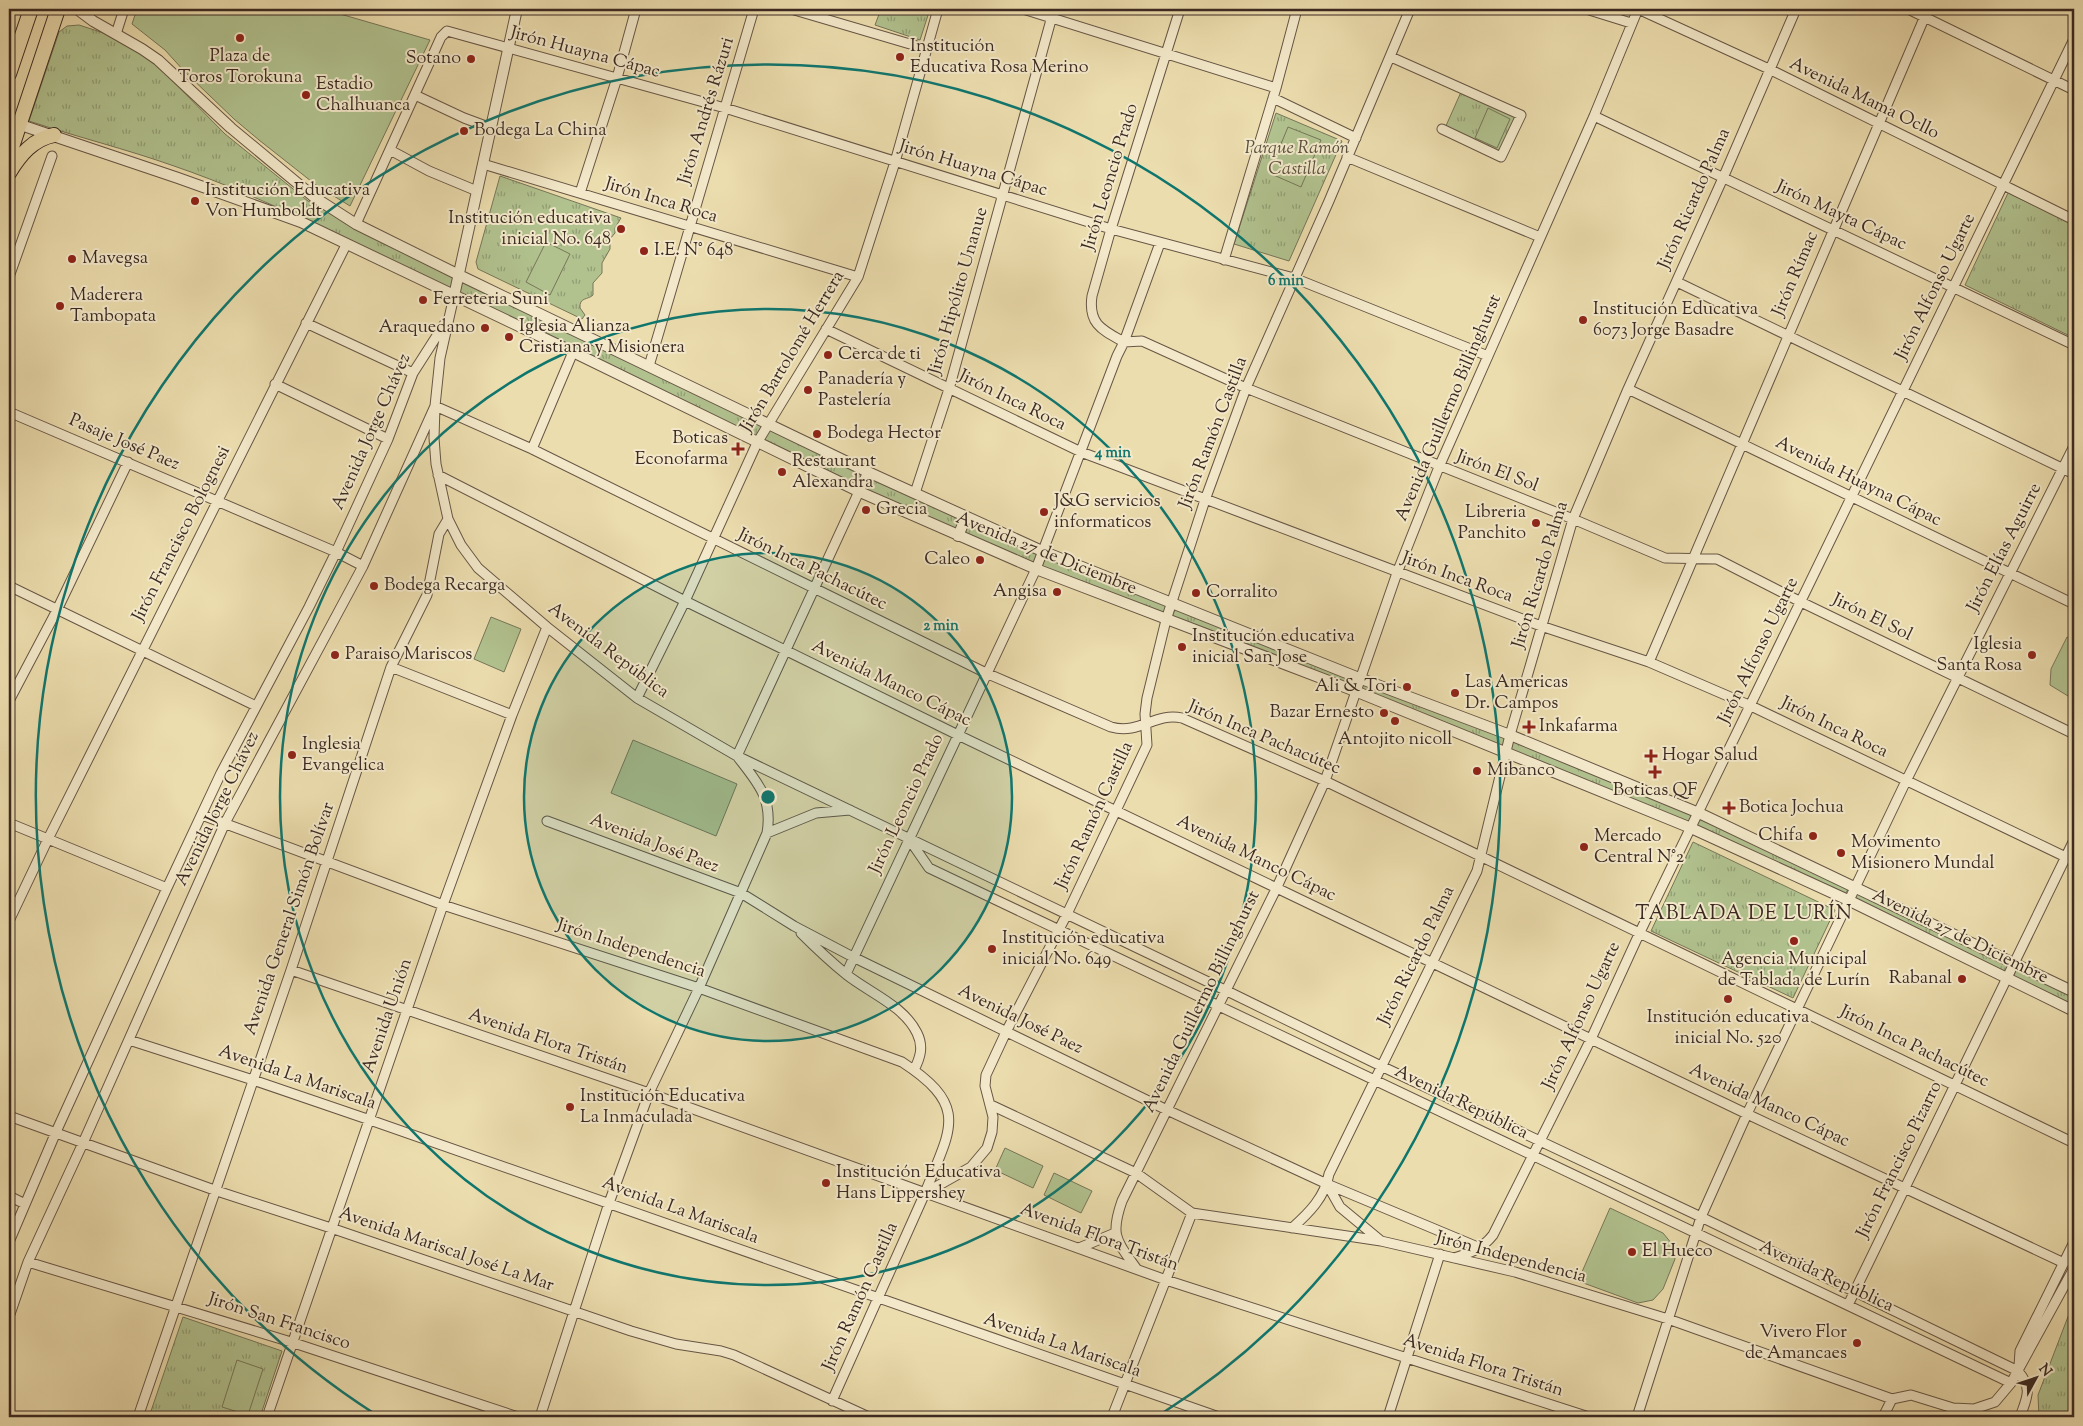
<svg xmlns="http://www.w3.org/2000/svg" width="2083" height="1426" viewBox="0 0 2083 1426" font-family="'Sorts Mill Goudy',serif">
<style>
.grass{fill:url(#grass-tufts);stroke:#767658}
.pitch{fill:#b1c28f;stroke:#767658}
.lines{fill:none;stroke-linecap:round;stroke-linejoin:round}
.minor-casing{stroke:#675645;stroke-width:11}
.tertiary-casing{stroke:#675645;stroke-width:12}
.primary-casing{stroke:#3b2922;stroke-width:16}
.minor{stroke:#f3e9ca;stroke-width:9}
.tertiary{stroke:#f3e9ca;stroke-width:10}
.primary{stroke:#ecddae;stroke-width:14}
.ring{fill:none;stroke:#0f766e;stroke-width:2.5}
.poi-dot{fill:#8f2418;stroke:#f3e9ca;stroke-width:2}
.labels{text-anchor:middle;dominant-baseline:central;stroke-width:4;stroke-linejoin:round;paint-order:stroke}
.poi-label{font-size:18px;fill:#3b2922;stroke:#f3e9ca;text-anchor:start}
.street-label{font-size:18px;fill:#3b2922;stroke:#f3e9ca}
.park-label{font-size:18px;font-style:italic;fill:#584f3d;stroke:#f3e9ca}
.quarter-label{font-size:20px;letter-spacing:1px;fill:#3b2922;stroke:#f3e9ca}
.centre{fill:#0f766e;stroke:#f3e9ca;stroke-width:2.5}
.ring-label{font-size:15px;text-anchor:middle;font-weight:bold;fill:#0f766e;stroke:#f3e9ca;stroke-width:4;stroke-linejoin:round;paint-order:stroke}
</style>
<defs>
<pattern id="grass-tufts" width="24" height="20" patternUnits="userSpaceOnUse" patternTransform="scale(1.25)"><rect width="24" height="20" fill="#b1c28f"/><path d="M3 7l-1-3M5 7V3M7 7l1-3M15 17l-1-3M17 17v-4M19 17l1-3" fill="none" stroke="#919e74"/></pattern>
</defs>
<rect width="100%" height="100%" fill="#ecddae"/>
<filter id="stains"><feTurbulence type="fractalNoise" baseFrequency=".004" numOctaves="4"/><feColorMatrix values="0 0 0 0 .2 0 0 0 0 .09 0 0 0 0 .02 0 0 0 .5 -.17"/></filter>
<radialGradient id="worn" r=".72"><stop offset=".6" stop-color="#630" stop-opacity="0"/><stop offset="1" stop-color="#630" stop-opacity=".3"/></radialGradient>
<path class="grass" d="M881,9H930L920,40L875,25Z
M79,25L116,37L138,50L161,69L225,134L308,201L356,227L455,276L451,292C360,247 270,199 174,166C126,149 77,137 29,121L59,32L67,26Z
M1461,92L1515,117L1499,153L1445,128Z
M1276,113L1342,141L1289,261L1234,244Z
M500,176L621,218L615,228V233L610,239V249L602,263V273L593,283V295C588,300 579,297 580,308L585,315L582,319L478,269L476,262Z
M2008,193L2074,225V338L1965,285Z
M461,280L763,424L755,438L458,294Z
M770,428L1039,553L1033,566L762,442Z
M1047,557L1168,605L1164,617L1040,568Z
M1176,608L1355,680L1352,687L1171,618Z
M1362,682L1506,737L1503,747L1359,690Z
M1513,740L1694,814L1689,823L1510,749Z
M1700,818L1849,888L1845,894L1696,825Z
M1693,842L1835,910L1793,998L1651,931Z
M1856,891L2010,965L2006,973L1853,899Z
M2015,968L2074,997V1006L2011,976Z
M2074,1301V1417H2039L2038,1395Z
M183,1317L282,1351L260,1417H160L150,1414Z"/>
<path class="pitch" d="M137,9H323L430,40L350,206L316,185L259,140L234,119L184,71L165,50L132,24Z
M1488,108L1510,119L1497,148L1475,138Z
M1288,127L1321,140L1301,187L1269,173Z
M546,242L570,254L550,295L526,282Z
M491,617L521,629L504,672L474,659Z
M2067,637L2074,641V684L2068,696L2050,685L2051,669Z
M633,740L737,784L716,836L611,793Z
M1005,1148L1043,1166L1033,1188L995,1170Z
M1054,1173L1092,1191L1081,1213L1044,1195Z
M1610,1208L1663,1233L1672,1244L1675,1259L1663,1289L1653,1300L1638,1303L1578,1281Z
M237,1360L263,1369L248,1415L222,1407Z"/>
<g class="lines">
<defs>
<path id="minor" d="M791,9L927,49
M1023,9L1276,88
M1586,9L1631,23
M1638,9L1769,69L2074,220
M1908,9L2074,90
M116,34L124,9
M1391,57L1521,115L1501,157L1442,129
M415,95L464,118L491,128
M1273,98L1356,138
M1594,116L2074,345
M390,150L429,171L477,191
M1347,157L1540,237
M483,164L858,277
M580,193L617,78L636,9
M356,224L441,37L447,31L725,108L1111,229L1294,278L1488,356
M1224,260L1276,88L1297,9
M9,277L52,156
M1677,282L2074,474
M306,323L413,373
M826,329L1081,452L1541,626L1649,662L1751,706L2074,861
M1124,342L1142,341L1246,388L1573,519L1665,558L1717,559L1801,602L2074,734
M1124,342C1102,330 1088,324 1092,296L1111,229L1180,9
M649,366L754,9
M275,384L388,439
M1628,389L2074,604
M435,406L434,438L436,464L448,519L461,545L478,568L547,627L637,698L737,756L1225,990L1381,1066L1701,1217L2018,1371C2033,1389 2027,1397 2020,1417
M435,406L532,449L986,673L1111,727C1140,735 1155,712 1182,718L1325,781L2074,1143
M9,412L336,552L363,566
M532,449L573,352
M438,475L685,601L958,735L1747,1114L2064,1263
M915,493L949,389L1054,9
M9,586L256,706
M1649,662L1928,9
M391,667L512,715
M637,698L685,601L757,443L858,277L895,162L938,9
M9,701L57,610L128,462
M202,815L443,905L699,988L902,1062C971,1107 950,1129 925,1193
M547,821L741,893L794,926L853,957L1167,1110L1327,1184L1480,1248
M9,823L167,888
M767,833L816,813L850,810
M909,839L929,868L2011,1383
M9,921L48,839L346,245
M801,933C816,948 831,962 847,975C870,993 904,1006 917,1033C924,1047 920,1058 914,1070
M291,970L649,1093L1166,1280L1589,1417
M846,974L1036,569L1117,356L1124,342L1160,243
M129,1040L253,1080L370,1120L1219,1417
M991,1105L1136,1173L1192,1213L1381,1241L1515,1272L1668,1319L1892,1399L1911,1395L1953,1408L1974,1409L1995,1402L2011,1383L2074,1268
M9,1116L217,1191L331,1228L631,1331L676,1344L721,1351L734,1355L869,1417
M1327,1184L1340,1207L1381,1241
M9,1196L25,1204
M1292,1228C1309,1213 1325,1197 1329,1174L1477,871L1510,735L1573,519L1628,389L1723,178L1796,9
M9,1242L56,1132L167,888L221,773L309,607L336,552L388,439L413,373L445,323
M1079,1248L1115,1233
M1454,1258C1470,1253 1482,1249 1493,1235L1591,1039L1640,932L2074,39
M28,1262L291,1342L518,1417
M1136,1268C1116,1240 1110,1235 1122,1201L1277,887L1325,781L1397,573L1439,467L1594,116L1638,9
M1848,1305L2074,840
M9,1317L28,1262L83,1143L225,823L363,566L435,406L440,358L454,296
M2019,1366L2020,1351L2074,1242
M832,1401L925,1193L971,1167L987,1148L992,1132L993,1117L985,1086L986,1075L1006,1032L1067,914L1147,745L1145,714L1147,698L1166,620L1205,500L1246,388L1329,201L1410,9
M138,1417L291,970L391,667L427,595L439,534L448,519
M267,1417L443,905L512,715L547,627
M540,1417L609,1203L649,1093L699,988L767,833C773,798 757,782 737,756L868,472
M1112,1417L1192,1213
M1388,1417L1440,1254
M1637,1417L1701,1217L1747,1114L1906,781L2074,446
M1883,1417L1892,1399"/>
<path id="tertiary" d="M77,9L93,21L142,49L158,60L231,128L314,197L356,224L459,275L868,472L1042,551L1359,678L1510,735L1699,813L2074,992
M9,121L178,178L301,222L573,352L860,492L1036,569L1355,691L1691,828L1848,900L2074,1011
M454,296L517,9
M958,536L966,517"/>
<path id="primary" d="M9,74L31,9
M9,156L58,9
M9,173C20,155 33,139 54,135"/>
</defs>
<use href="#minor" class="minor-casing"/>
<use href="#tertiary" class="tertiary-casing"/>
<use href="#primary" class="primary-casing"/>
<use href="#minor" class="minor"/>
<use href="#tertiary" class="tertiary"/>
<use href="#primary" class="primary"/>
</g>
<circle cx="768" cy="797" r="244" fill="#0f766e" fill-opacity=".12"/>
<g class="ring">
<circle cx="768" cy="797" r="244"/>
<circle cx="768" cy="797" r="488"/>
<path d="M375 1414A732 732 0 1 1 1161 1414"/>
</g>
<g class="poi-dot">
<circle cx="240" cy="38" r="5"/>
<circle cx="900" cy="57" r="5"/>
<circle cx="471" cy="59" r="5"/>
<circle cx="306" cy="95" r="5"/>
<circle cx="464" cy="131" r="5"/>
<circle cx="195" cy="201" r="5"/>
<circle cx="621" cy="229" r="5"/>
<circle cx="644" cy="251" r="5"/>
<circle cx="72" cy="259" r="5"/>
<circle cx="423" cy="300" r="5"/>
<circle cx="60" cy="306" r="5"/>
<circle cx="1583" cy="320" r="5"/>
<circle cx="485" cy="328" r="5"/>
<circle cx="509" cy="337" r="5"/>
<circle cx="828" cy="355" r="5"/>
<circle cx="808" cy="390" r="5"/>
<circle cx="817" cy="434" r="5"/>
<path d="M735.5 441.5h5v5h5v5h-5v5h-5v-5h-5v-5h5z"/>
<circle cx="782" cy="472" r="5"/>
<circle cx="866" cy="510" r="5"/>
<circle cx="1044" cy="512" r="5"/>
<circle cx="1536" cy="523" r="5"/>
<circle cx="980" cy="560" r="5"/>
<circle cx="374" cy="586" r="5"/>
<circle cx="1057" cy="592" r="5"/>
<circle cx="1196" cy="593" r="5"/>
<circle cx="1182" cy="647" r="5"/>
<circle cx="335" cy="655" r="5"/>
<circle cx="2032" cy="655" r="5"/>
<circle cx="1407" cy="687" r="5"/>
<circle cx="1455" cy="693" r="5"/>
<circle cx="1384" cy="713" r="5"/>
<circle cx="1395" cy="721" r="5"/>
<path d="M1526.5 719.5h5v5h5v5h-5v5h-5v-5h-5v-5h5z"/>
<circle cx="292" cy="755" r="5"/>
<path d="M1648.5 748.5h5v5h5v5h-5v5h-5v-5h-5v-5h5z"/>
<circle cx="1477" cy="771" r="5"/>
<path d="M1652.5 764.5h5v5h5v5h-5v5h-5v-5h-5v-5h5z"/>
<path d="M1726.5 800.5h5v5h5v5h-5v5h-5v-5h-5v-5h5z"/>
<circle cx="1813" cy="836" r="5"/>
<circle cx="1584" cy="847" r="5"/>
<circle cx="1841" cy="853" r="5"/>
<circle cx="1794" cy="941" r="5"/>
<circle cx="992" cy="949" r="5"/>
<circle cx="1962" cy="979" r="5"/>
<circle cx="1728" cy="999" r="5"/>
<circle cx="570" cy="1107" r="5"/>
<circle cx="826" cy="1183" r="5"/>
<circle cx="1632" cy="1252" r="5"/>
<circle cx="1857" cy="1343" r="5"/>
</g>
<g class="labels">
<g class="poi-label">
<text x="910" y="47">Institución<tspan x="910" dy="21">Educativa Rosa Merino</tspan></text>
<text x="240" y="57" text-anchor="middle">Plaza de<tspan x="240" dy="21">Toros Torokuna</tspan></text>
<text x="461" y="59" text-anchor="end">Sotano</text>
<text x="316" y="85">Estadio<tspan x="316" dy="21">Chalhuanca</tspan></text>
<text x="474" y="131">Bodega La China</text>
<text x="205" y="191">Institución Educativa<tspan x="205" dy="21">Von Humboldt</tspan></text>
<text x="611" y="219" text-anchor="end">Institución educativa<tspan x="611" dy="21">inicial No. 648</tspan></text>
<text x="654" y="251">I.E. N° 648</text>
<text x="82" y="259">Mavegsa</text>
<text x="70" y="296">Maderera<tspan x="70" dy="21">Tambopata</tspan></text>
<text x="433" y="300">Ferreteria Suni</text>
<text x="1593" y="310">Institución Educativa<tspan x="1593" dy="21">6073 Jorge Basadre</tspan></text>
<text x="519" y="327">Iglesia Alianza<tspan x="519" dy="21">Cristiana y Misionera</tspan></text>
<text x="475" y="328" text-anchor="end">Araquedano</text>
<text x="838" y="355">Cerca de ti</text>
<text x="818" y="380">Panadería y<tspan x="818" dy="21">Pastelería</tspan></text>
<text x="827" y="434">Bodega Hector</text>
<text x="728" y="439" text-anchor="end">Boticas<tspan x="728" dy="21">Econofarma</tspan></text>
<text x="792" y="462">Restaurant<tspan x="792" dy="21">Alexandra</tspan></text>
<text x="1054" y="502">J&amp;G servicios<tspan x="1054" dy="21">informaticos</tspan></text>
<text x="876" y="510">Grecia</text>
<text x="1526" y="513" text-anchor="end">Libreria<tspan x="1526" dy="21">Panchito</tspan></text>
<text x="970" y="560" text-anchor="end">Caleo</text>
<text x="384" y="586">Bodega Recarga</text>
<text x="1047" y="592" text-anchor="end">Angisa</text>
<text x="1206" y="593">Corralito</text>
<text x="1192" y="637">Institución educativa<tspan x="1192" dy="21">inicial San Jose</tspan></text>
<text x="2022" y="645" text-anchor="end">Iglesia<tspan x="2022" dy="21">Santa Rosa</tspan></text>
<text x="345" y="655">Paraiso Mariscos</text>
<text x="1465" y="683">Las Americas<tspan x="1465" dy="21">Dr. Campos</tspan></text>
<text x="1397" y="687" text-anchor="end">Ali &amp; Tori</text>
<text x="1374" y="713" text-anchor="end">Bazar Ernesto</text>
<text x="1539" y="727">Inkafarma</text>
<text x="1395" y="740" text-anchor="middle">Antojito nicoll</text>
<text x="302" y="745">Inglesia<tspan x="302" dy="21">Evangelica</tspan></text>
<text x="1662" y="756">Hogar Salud</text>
<text x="1487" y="771">Mibanco</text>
<text x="1655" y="791" text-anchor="middle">Boticas QF</text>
<text x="1739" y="808">Botica Jochua</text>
<text x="1803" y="836" text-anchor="end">Chifa</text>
<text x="1594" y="837">Mercado<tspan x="1594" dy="21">Central N°2</tspan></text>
<text x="1851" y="843">Movimento<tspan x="1851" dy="21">Misionero Mundal</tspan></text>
<text x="1002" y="939">Institución educativa<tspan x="1002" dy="21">inicial No. 649</tspan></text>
<text x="1794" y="960" text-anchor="middle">Agencia Municipal<tspan x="1794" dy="21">de Tablada de Lurín</tspan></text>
<text x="1952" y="979" text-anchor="end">Rabanal</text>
<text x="1728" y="1018" text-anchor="middle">Institución educativa<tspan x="1728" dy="21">inicial No. 520</tspan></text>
<text x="580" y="1097">Institución Educativa<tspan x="580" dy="21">La Inmaculada</tspan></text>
<text x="836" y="1173">Institución Educativa<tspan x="836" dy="21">Hans Lippershey</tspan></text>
<text x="1642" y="1252">El Hueco</text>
<text x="1847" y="1333" text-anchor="end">Vivero Flor<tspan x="1847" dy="21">de Amancaes</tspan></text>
</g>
<g class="street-label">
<text transform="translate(585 53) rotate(15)">Jirón Huayna Cápac</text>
<text transform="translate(1864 99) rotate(26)">Avenida Mama Ocllo</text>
<text transform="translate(707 111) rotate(-73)">Jirón Andrés Rázuri</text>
<text transform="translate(973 169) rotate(17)">Jirón Huayna Cápac</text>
<text transform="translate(1111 177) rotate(-73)">Jirón Leoncio Prado</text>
<text transform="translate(1695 199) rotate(-66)">Jirón Ricardo Palma</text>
<text transform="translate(661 201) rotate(17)">Jirón Inca Roca</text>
<text transform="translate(1841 216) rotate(25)">Jirón Mayta Cápac</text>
<text transform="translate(1796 274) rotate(-67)">Jirón Rímac</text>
<text transform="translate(1936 287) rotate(-64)">Jirón Alfonso Ugarte</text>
<text transform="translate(959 291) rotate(-74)">Jirón Hipólito Unanue</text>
<text transform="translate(793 352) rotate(-59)">Jirón Bartolomé Herrera</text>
<text transform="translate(1012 401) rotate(26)">Jirón Inca Roca</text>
<text transform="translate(1449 408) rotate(-67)">Avenida Guillermo Billinghurst</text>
<text transform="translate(372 432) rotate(-66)">Avenida Jorge Chávez</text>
<text transform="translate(1214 433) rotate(-69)">Jirón Ramón Castilla</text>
<text transform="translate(124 443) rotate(23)">Pasaje José Paez</text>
<text transform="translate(1497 472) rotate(21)">Jirón El Sol</text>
<text transform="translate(1858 482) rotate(26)">Avenida Huayna Cápac</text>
<text transform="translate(182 534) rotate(-63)">Jirón Francisco Bolognesi</text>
<text transform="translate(2005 548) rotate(-63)">Jirón Elías Aguirre</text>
<text transform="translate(1046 554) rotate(22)">Avenida 27 de Diciembre</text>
<text transform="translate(812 570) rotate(26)">Jirón Inca Pachacútec</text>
<text transform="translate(1541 575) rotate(-73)">Jirón Ricardo Palma</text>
<text transform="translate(1457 578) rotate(20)">Jirón Inca Roca</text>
<text transform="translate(1872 618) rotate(26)">Jirón El Sol</text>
<text transform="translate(608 651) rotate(37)">Avenida República</text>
<text transform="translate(1759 651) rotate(-64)">Jirón Alfonso Ugarte</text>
<text transform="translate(891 684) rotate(26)">Avenida Manco Cápac</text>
<text transform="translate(1834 728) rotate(26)">Jirón Inca Roca</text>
<text transform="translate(1264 738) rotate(23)">Jirón Inca Pachacútec</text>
<text transform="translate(907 804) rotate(-65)">Jirón Leoncio Prado</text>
<text transform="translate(218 809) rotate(-64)">Avenida Jorge Chávez</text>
<text transform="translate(1095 816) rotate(-65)">Jirón Ramón Castilla</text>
<text transform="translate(654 844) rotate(21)">Avenida José Paez</text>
<text transform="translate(1256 859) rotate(26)">Avenida Manco Cápac</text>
<text transform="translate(290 919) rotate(-71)">Avenida General Simón Bolívar</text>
<text transform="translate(1960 937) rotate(26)">Avenida 27 de Diciembre</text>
<text transform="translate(631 949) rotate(18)">Jirón Independencia</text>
<text transform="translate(1417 956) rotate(-64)">Jirón Ricardo Palma</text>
<text transform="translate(1202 1002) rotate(-64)">Avenida Guillermo Billinghurst</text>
<text transform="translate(388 1016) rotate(-71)">Avenida Unión</text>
<text transform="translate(1582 1016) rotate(-65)">Jirón Alfonso Ugarte</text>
<text transform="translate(1020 1020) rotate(26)">Avenida José Paez</text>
<text transform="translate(548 1042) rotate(19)">Avenida Flora Tristán</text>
<text transform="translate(1914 1047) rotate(26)">Jirón Inca Pachacútec</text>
<text transform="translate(297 1078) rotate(19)">Avenida La Mariscala</text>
<text transform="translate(1461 1103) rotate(26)">Avenida República</text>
<text transform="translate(1769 1106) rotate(25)">Avenida Manco Cápac</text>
<text transform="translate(1900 1160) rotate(-64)">Jirón Francisco Pizarro</text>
<text transform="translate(680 1211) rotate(20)">Avenida La Mariscala</text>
<text transform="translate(1099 1238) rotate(20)">Avenida Flora Tristán</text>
<text transform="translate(446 1250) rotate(19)">Avenida Mariscal José La Mar</text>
<text transform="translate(1511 1258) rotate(15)">Jirón Independencia</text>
<text transform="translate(1826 1277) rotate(25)">Avenida República</text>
<text transform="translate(861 1297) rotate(-66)">Jirón Ramón Castilla</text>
<text transform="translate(279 1322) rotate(18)">Jirón San Francisco</text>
<text transform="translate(1062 1346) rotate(19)">Avenida La Mariscala</text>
<text transform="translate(1483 1366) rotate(18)">Avenida Flora Tristán</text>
</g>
<g class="park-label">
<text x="1297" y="149">Parque Ramón<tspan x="1297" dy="21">Castilla</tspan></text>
</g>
<g class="quarter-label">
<text x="1744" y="914">TABLADA DE LURÍN</text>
</g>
</g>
<circle cx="768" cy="797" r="8" class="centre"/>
<g class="ring-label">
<text x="1286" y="285">6 min</text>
<text x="1113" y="457">4 min</text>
<text x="941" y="630">2 min</text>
</g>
<rect width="2083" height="1426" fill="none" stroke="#ecddae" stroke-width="30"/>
<rect x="10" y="10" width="2063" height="1406" fill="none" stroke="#3b2922" stroke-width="2.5"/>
<rect x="15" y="15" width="2053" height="1396" fill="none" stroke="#3b2922"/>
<g transform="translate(2036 1378) rotate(50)" stroke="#f3e9ca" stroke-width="4" paint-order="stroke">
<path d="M0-4L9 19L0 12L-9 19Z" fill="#3b2922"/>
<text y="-8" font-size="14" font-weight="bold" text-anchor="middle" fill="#3b2922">N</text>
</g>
<rect width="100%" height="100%" filter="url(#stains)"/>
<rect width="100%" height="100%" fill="url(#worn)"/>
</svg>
